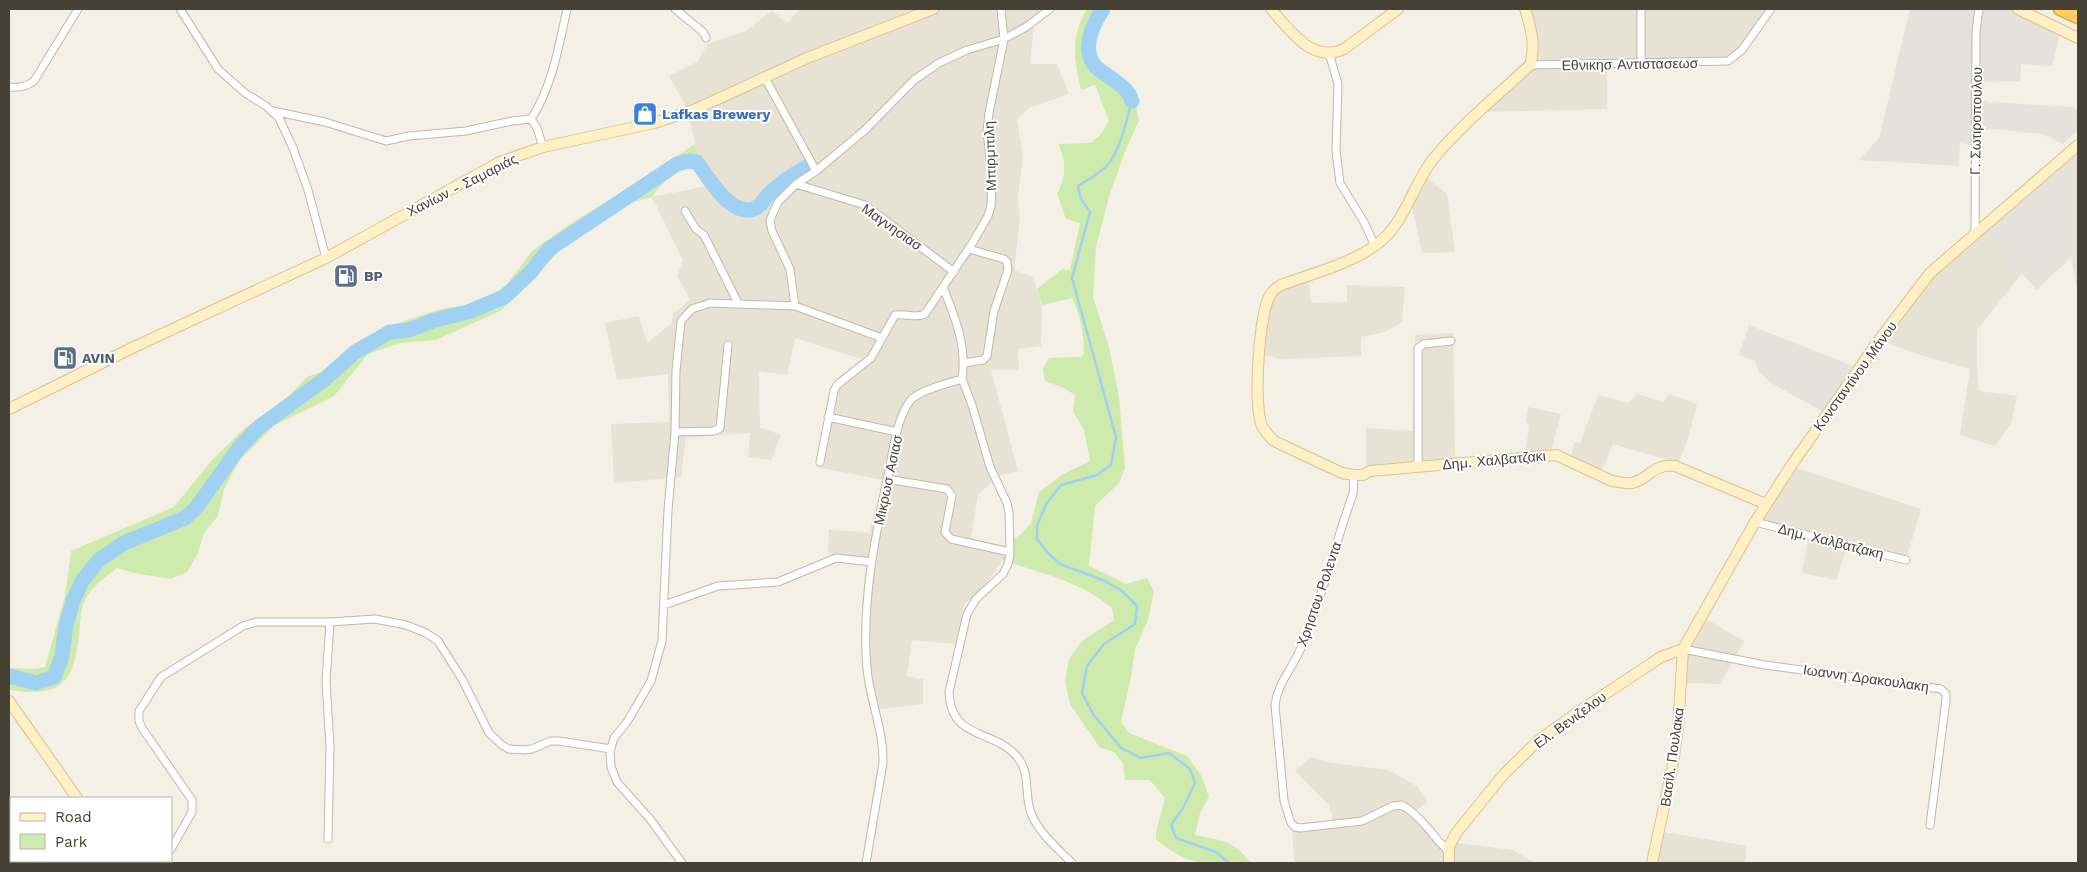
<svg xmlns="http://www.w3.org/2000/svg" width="2087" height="872" viewBox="0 0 2087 872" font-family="'Work Sans',sans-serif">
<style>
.residential{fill:#e8e2d4}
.industrial{fill:#e6e1db}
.green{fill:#ceeaad}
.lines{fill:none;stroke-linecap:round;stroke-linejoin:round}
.stream{stroke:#a0d1f3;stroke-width:2.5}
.river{stroke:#a0d1f3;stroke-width:15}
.street-casing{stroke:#c0b8a8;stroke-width:9}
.secondary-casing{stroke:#d6c494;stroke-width:12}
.highway-casing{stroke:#e3a231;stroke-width:15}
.street{stroke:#fff;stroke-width:7}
.secondary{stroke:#fff1c5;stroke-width:10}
.highway{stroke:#fc6;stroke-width:12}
.labels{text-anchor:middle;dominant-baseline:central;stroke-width:4;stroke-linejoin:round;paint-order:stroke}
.street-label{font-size:14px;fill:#474035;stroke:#fff}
.shop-label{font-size:14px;font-weight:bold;fill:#366cbe;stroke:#fff;text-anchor:start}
.service-label{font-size:14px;font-weight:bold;fill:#4e5e75;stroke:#fff;text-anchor:start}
</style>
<rect width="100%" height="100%" fill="#f4f0e6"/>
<path class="residential" d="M800,9H1056L1034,24L1030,64H1057L1069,94L1029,108L1017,119L1023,158L1018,198L1020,218L1014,270L1033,277L1042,307L1041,346L1018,349L1019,370H991L1018,471L1001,475L978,494L971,538L1004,546L1003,560L984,586L964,605L957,644L912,640L907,676L923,679V704L872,710L863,629L869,557L828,553L829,529L869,533L883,480L816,467L830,393L835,381L861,359L795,338L787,375L759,371L760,427L781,435L771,460L748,457L750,433L686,438L681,477L614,483L611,424L669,422L668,374L617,380L605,323L639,316L647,343L672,323L673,314L690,299L677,276L683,260L652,197L717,184L698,155L686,106L669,76L697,62L708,44L745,31L772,11L787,23Z
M1525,9H1771L1735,57L1607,65V109L1486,112L1530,65Z
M1423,175L1447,194L1455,252L1422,253L1411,200Z
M1992,220L1985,233L2022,273L1977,330V364L1979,391L2017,396L2011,424L1995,446L1960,435L1970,369L1923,356L1879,340L1930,273Z
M1308,275L1311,303L1347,302V285L1405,287L1402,322L1385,332L1361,337V356L1280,359L1259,353L1266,304L1281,285Z
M1453,333L1455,463L1370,471L1366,462V428L1413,431L1415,335Z
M1637,394L1663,402L1669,394L1697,404L1687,442L1678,463L1613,444L1600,475L1570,461L1574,442L1580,443L1598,395L1629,403Z
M1528,407L1561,414L1550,455L1525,457L1529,426L1526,421Z
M1791,466L1921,509L1906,560L1847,546L1836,580L1802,573L1809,536L1755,522Z
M1701,616L1744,641L1720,684L1681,683L1683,649Z
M1311,757L1327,762L1388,770L1417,786L1427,802L1416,811L1442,841L1513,850L1535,863H1294L1292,827L1333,821L1329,805L1295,771Z
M1659,831L1747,846L1745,863H1652Z"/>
<path class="industrial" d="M1910,9H2018L2061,30L2052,66L2021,64L2020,81L1979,82L1978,99L1989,102L2074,107L2078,111V130L2063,144L2042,134L1995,129L1976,132V146L1960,143L1959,166L1859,160L1879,138Z
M2078,145V295L2071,257L2037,290L1985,233L1992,220Z
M1749,325L1853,366L1822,411L1773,384L1759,372L1755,361L1739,355Z"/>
<path class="green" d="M1087,9H1110L1100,23L1093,46L1098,58L1105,66L1133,89L1139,120L1124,154L1109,197L1096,247L1093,297L1109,347L1119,397L1125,468L1119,483L1095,506L1089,566L1126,584L1147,578L1154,591L1148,620L1135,649L1131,677L1121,722L1129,733L1187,756L1201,775L1209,797L1200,813L1195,835C1222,841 1232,839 1251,863C1209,863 1190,869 1156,839V832L1165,798L1150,780H1125L1123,763L1114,752L1100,748L1070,704L1065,681L1069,659L1082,641L1114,620L1112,608C1082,582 1040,573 1003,560L1004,546L1021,534L1031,523L1039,492L1063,474L1090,461L1084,430L1073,411L1075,395L1064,388L1045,381L1043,369L1049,358L1081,357L1084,354C1084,334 1081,316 1072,298L1042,305L1037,289L1062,269L1070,270L1080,223L1066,219L1057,194C1066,177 1067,161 1058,144L1091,143L1101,134L1109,121L1095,85L1081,90C1074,59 1070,37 1087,9Z
M695,144L698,155L717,184L710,186L698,171L685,168C671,176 660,184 652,197L630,203L563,247L517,296L500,311L436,340L400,343L368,354L334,396L275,425L239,461L224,489L218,516L204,533L197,555L187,572L171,579L134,573L117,568C104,578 86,591 82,608C80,616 80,626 79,635C73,686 60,697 9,690V668L33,669L45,667L65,596L71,551L174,507L212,460L245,428L281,404L307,377L331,368L350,347L382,329L413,318L441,309L479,303L506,286L532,251L567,226L633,185Z"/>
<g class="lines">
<path class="stream" d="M1132,101C1126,121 1122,144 1110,162C1103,172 1089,179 1078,186L1081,199L1090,212L1072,278L1116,437L1111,465L1097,475L1061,485L1046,504L1037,526V539L1047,552L1060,564L1105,581L1122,591L1137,606L1135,624L1104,644L1087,666L1082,693L1093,714L1121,748L1141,758L1169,753L1190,769L1195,783L1183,808L1171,825L1176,838L1216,852L1229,863"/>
<path class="river" d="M1103,9C1093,24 1080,50 1096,67C1101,72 1109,76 1115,81C1123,87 1129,91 1132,101
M9,676L36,683L54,677L62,656L66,625L73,601L82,581L99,560L124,543L185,518L196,508L239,448L259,427L325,379L355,352L390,332L409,330L435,320L468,312L504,297L530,273L549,249L677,164L689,161L697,162C709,179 735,225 760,205C764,201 766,196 770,193C781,182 794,174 808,166"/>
<defs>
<path id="street" d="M180,9L218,69L245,93L266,106L279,118L293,148L308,190L326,258
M675,9L703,32L706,38
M1329,53L1338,84L1336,151L1340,183L1364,222L1375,246
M1641,63V9
M1530,65L1728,61L1742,50L1771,9
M765,78L816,171
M9,87C19,88 26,87 34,81L78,9
M273,111L325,122L386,141L409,136L466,131L512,121L531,119L537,128L543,147
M531,119C552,88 559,45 567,9
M796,184L865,205L954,272
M685,211L696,229L704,235L738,303
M1975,234L1976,31L1979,9
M795,306L790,269L772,231L770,220L778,202L796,184L816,171L865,130L914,80L939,63L967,50L1004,39L1026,27L1050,9
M964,363L983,360L987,356L994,311L1008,270L1007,262L1004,259L969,249
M962,379L972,405L990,467L1007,503L1009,512L1010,554L1008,564L1003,574L976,599L967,614L949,692C951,742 995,728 1018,758C1031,774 1024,795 1031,813C1038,832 1058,849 1072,863
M828,417L897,432
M675,432L714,431L720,428L728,345
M820,462L834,391L837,385L871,358L895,315C905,313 915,319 925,314L973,242L988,216L991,206L992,177L987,131L989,113L1004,39L1001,9
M1418,466V348L1424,344L1451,341
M1354,475L1353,494C1334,546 1322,600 1300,650C1291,671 1278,682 1275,705L1284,801L1291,823L1295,827L1300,828L1362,821L1393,806L1401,805C1421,815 1433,837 1449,852
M887,479L947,489L952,496L945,532L951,539L1010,552
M1755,522L1906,560
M664,605L718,586L778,582L836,558L872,562
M1683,649L1765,665L1941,689L1946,694V700L1930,825
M328,839L330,747L326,681L330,622
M171,849L192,812V800L142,728L139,721V711L161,677L243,626L256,622H330L375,619L406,625L426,633L438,641L462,679L489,733L502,745L509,749L523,750L532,749L550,741H559L611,749
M160,863L162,861
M682,863L650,819L617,782L611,767L610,751L614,738L627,722L651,681L662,641L668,510L675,432L676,371L681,321L692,309L710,303L795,306L882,338
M866,863L883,763C884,731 870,701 867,669C861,602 876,532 890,466C894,445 897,419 910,401C917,391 949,383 962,379C967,346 955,317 943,287"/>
<path id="secondary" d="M1271,9C1290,30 1312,64 1344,49L1398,9
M1525,9C1531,28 1536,46 1530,65C1498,95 1462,124 1434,158C1412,185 1406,223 1376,245C1348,265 1313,273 1281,285C1276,288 1273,290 1270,295C1259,315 1253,404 1262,426C1265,432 1269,436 1274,441L1342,473L1354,475H1363L1370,471L1556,455L1612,481C1619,482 1626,484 1632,483C1650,479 1653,463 1675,466L1766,504
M2018,9L2078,38
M9,409L134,347L326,258L500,162L543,147L654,123L694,110L807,58L933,9
M9,701L77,798
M114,861L115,863
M1449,863V846L1457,832L1504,774L1539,740L1575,714L1661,657L1683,649
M1652,863L1672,769L1678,728L1683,649L1755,522L1791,466L1879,340L1930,273L2078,145"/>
<path id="highway" d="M2060,9L2078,17"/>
</defs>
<use href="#street" class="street-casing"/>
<use href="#secondary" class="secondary-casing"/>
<use href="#highway" class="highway-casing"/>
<use href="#street" class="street"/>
<use href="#secondary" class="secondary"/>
<use href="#highway" class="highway"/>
</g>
<defs>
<symbol id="shop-square" viewBox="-11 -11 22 22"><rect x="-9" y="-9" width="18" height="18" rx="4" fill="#3f7fe0" stroke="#fff"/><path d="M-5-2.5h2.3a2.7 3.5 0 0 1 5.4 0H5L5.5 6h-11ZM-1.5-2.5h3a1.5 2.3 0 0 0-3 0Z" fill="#fff"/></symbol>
<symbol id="fuel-square" viewBox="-11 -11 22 22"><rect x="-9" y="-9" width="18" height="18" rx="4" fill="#5c6f8a" stroke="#fff"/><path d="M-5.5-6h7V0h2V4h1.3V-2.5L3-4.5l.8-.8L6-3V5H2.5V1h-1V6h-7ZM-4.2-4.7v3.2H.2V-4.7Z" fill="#fff"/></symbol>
</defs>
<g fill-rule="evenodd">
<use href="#shop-square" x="631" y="100" width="28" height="28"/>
<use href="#fuel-square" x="332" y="262" width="28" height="28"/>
<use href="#fuel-square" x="51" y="344" width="28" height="28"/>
</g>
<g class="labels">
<g class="street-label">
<text transform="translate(1630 64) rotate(-1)">Εθνικησ Αντιστασεωσ</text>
<text transform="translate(1976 121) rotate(-89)">Γ. Σωτιροπουλου</text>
<text transform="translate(990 156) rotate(-92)">Μπιρμπιλη</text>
<text transform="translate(462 185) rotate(-27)">Χανίων - Σαμαριάς</text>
<text transform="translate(892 227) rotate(35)">Μαγνησιασ</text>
<text transform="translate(1855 376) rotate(-54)">Κονσταντίνου Μάνου</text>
<text transform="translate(1494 460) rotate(-5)">Δημ. Χαλβατζακι</text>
<text transform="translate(888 480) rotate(-78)">Μικρωσ Ασιασ</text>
<text transform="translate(1831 541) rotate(14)">Δημ. Χαλβατζακη</text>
<text transform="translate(1319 594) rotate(-71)">Χρηστου Ρολεντα</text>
<text transform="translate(1866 678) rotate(8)">Ιωαννη Δρακουλακη</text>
<text transform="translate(1570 720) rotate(-36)">Ελ. Βενιζελου</text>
<text transform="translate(1672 757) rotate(-82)">Βασίλ. Πουλακα</text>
</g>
<g class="shop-label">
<text x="662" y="114">Lafkas Brewery</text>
</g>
<g class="service-label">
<text x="364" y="276">BP</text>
<text x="82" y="358">AVIN</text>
</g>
</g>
<rect width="2087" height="872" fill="none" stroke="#474035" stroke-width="20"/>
<rect x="10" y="797" width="162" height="65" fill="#ffffff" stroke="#b5b3ae"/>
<rect x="20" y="813" width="25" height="8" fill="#fff1c5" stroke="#b5b3ae"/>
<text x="55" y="822" font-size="15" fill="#474035">Road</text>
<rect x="20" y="834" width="25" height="15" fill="#ceeaad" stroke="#b5b3ae"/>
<text x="55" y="847" font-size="15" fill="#474035">Park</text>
</svg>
